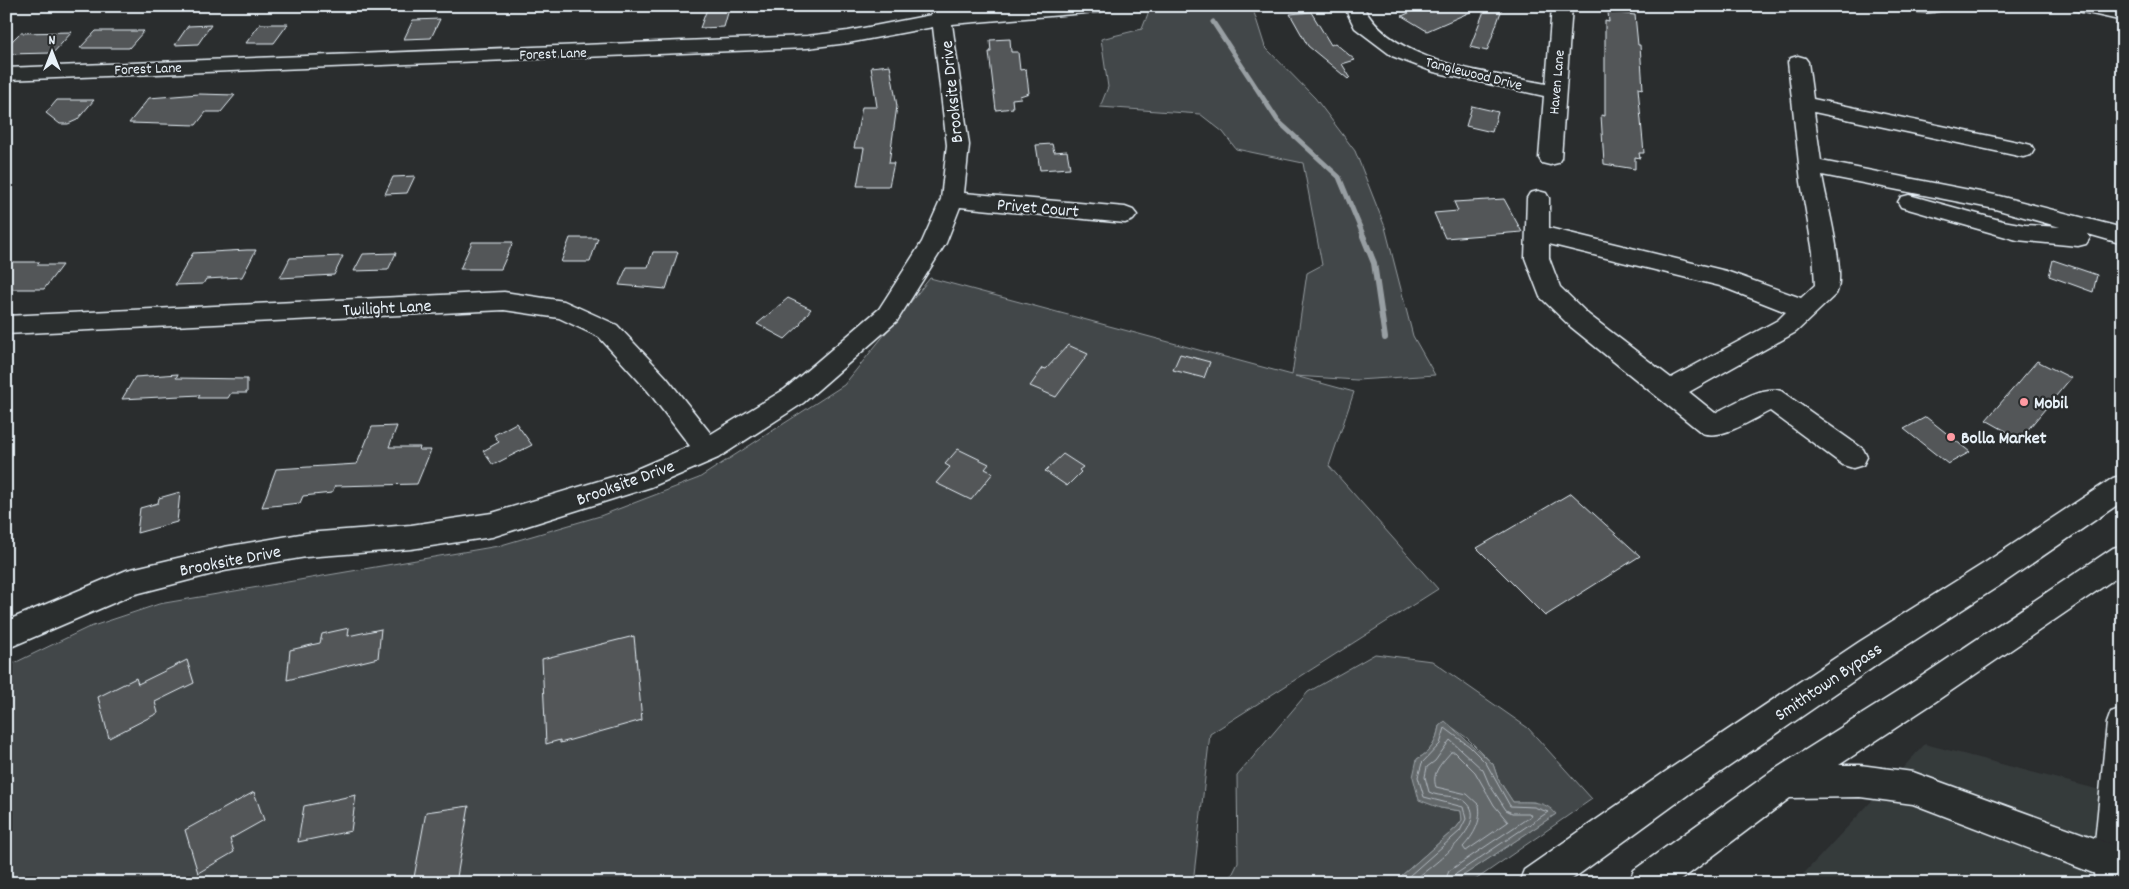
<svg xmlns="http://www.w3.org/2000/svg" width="2129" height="889" viewBox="0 0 2129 889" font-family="Dekko,sans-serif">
<rect width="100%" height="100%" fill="#2a2d2e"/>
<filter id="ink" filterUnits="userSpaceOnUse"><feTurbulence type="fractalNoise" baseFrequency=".02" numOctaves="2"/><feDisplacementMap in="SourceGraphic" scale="10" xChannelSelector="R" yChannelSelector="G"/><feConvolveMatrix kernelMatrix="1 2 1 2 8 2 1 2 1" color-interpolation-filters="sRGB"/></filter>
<g filter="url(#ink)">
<!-- built -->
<polygon fill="#363a3b" points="1925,744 2123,796 2123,883 1795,883"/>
<!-- green -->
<g fill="#424648" stroke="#959ca0">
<polygon points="1206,6 1252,6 1265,47 1315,98 1355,151 1385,227 1413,336 1435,375 1357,380 1295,376 1354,392 1329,466 1438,589 1210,734 1193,883 6,883 6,667 87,628 159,604 498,546 600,516 699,478 844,385 930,278 1292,375 1307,273 1322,265 1303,163 1236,149 1223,132 1200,114 1100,107 1108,87 1101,39 1142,29 1149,11"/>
<path d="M1375,654L1432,661L1528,728L1592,799L1471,883H1452L1556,814L1534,802H1513L1498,779L1493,764L1467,738L1445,722L1439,726C1436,742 1432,751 1417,759L1440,808L1461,811L1462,820L1457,827L1393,883H1228L1238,863L1237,776L1308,692Z"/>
</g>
<!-- water -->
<path fill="#63686b" stroke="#989fa3" d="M1445,721L1493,764L1498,779L1513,802C1530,802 1545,800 1556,814L1452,883H1393L1457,827L1462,820L1461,811L1440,808L1419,800L1413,777L1417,759C1432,751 1436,742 1439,726Z"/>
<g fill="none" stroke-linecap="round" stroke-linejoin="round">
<!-- shore -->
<g stroke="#b3bac0" stroke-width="1">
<path d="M1451,752H1455L1475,772L1494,805L1508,822L1466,851L1463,847C1474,835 1482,821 1479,805L1467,794L1436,787C1431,772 1442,763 1451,752Z"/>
<polyline points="1401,883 1460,831 1466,819 1463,807 1424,797 1418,777 1422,763 1440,744 1445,728 1469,746 1486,763 1510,806 1534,807 1548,812 1453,876 1450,883"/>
<path d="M1410,883C1425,871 1493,825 1466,802C1457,794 1440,798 1429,792L1425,777L1427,767L1435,761L1450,740L1483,770L1489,784L1506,810L1512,813H1529L1531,816L1449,871L1444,883"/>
</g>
<!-- stream-far1 -->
<polyline stroke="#989fa3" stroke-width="5" points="1213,22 1278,121 1339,177 1364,237"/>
<!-- stream -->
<polyline stroke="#989fa3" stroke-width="6" points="1363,236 1374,263 1385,338"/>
</g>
<!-- building -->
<g fill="#535759" stroke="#e8f1f8">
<polygon points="1424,6 1484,6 1427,31 1402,16"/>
<polygon points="1486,6 1503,6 1487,51 1470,47"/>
<polygon points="707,9 729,9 724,27 700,28"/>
<polygon points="1311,12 1331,45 1335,43 1355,60 1342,64 1350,77 1348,79 1308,46 1290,14"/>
<polygon points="1608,12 1635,15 1638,45 1640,45 1643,89 1638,88 1644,153 1639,153 1640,158 1635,157 1635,169 1604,164 1601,115 1605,116 1605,21 1609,22"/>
<polygon points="440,19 431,38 404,39 413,20"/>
<polygon points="260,24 288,24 274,43 246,43"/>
<polygon points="211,25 198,44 175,45 188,26"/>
<polygon points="96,31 144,31 129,48 80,48"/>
<polygon points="72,32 53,53 6,54 6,47 20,33"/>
<polygon points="1010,39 1011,52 1018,52 1020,70 1026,69 1029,93 1020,96 1021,98 1012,99 1013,108 996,110 989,52 991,52 990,40"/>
<polygon points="890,65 897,106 889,163 894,163 889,186 857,186 864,148 854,148 862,107 877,107 871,67"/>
<polygon points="199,94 235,95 221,112 206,112 196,125 129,123 149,98"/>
<polygon points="57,100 94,100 77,120 68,124 60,124 46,113"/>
<polygon points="1472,106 1498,112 1492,132 1466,126"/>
<polygon points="1052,144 1054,152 1067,151 1070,168 1040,170 1036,145"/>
<polygon points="415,176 407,193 385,194 393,177"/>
<polygon points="1504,199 1522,232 1445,238 1434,213 1458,211 1454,202"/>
<polygon points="570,238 598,238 590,262 561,262"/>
<polygon points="472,242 513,242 501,269 460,269"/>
<polygon points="247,250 256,250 242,277 206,279 203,284 175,285 193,253"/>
<polygon points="653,252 678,252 666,289 619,285 627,267 648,267"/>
<polygon points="396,253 388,270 354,271 363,254"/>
<polygon points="343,256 334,275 280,278 290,258"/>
<polygon points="2053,260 2097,275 2093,292 2049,276"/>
<polygon points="6,262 40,262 37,265 62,265 44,289 6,289"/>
<polygon points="788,298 811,309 800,323 801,324 785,339 757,324"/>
<polygon points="1068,345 1088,354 1056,397 1030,386 1043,368 1046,369"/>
<polygon points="1180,354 1210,362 1204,378 1173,370"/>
<polygon points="2037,361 2071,378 2020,439 1986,420"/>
<polygon points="178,374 176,378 247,379 247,393 231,393 228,398 198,398 200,395 122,399 135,377"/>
<polygon points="1926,417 1970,452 1948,464 1904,429"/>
<polygon points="516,423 532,445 493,465 483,451 499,442 494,435"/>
<polygon points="397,426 389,447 420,447 419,450 431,450 417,484 335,486 332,493 303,496 300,503 262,507 276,469 357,464 372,427"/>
<polygon points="958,449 989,464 985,469 993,473 971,500 936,483 950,467 945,464"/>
<polygon points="1063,454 1083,467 1079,470 1081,472 1067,486 1045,471"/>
<polygon points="180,492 177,522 137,533 140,508 158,503 159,498"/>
<polygon points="1571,493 1640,556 1545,616 1477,548"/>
<polygon points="349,628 348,636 381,629 378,658 287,680 290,650 320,643 322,634"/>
<polygon points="634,636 642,720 560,743 560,740 546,744 542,659"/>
<polygon points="187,660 194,683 155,702 158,713 109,738 98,697 136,678 138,684"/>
<polygon points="254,792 264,820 230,839 234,852 198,873 185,830"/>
<polygon points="356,795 351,831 298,842 304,806"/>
<polygon points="469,806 456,883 413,883 426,812"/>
</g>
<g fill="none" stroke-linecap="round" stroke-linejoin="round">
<!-- minor casing -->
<g stroke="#e8f1f8" stroke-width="3">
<g id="minor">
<polygon points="930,6 950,6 951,12 1025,6 1107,6 1105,10 1098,12 952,24 969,145 964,193 1125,207 1133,210 1137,215 1133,220 1125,223 960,207 946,243 897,321 803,403 718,458 651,487 492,537 411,549 306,557 224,571 132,595 6,649 6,621 127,570 224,547 306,533 411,525 492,513 632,471 690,446 648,391 599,337 559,318 504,310 6,334 6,316 504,292 564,301 617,325 666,377 711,434 785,389 879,309 922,242 941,199 947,145 933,27 848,43 807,48 6,80 6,68 807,36 848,31 931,15"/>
<path d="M1344,6H1363C1392,64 1488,72 1546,84L1552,6H1572L1561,158L1558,163L1550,165L1542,163L1539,158L1544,96L1434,72L1392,56L1355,28Z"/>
<path d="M1908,6H1944L1942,10C1932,13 1920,13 1910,10Z"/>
<polygon points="2072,6 2109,6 2123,9 2123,21 2074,10"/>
<path d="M1798,56L1805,58L1808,62L1813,99L2023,143L2031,145L2034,150L2031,155L2023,157L1814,112L1821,161L1995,195L2123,228V244L2088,234L2090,238L2086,244L2078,246L2017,240L1901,207L1898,202L1901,197L1909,195L2003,221L2025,225L2060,227L1995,209L1822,175C1826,201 1847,274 1836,294L1796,332L1689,392L1715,413C1734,404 1761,385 1781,391L1863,449L1867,457L1863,465L1853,468L1843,465L1770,411C1751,420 1723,440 1702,433L1571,327L1540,297L1525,258L1527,198L1530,193L1538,191L1546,193L1549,198V228L1726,271L1801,298L1815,285L1813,252L1801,182L1788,62L1791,58ZM1549,244L1720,286L1786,312L1778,320L1671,378L1589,315L1560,287L1549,258Z"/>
</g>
</g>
<!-- major casing -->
<g stroke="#e8f1f8" stroke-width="3">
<polygon id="major" points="2123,708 2123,883 2095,883 2093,862 2107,723 2111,712"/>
</g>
<!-- highway casing -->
<g stroke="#e8f1f8" stroke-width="3">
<g id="highway">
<polygon points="2123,475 2123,501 2005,582 1881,662 1689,794 1567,883 1519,883 1524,870 1665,772 1859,642 1983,564 2113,478"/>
<polygon points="2123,545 2123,573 1932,704 1839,765 1860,765 1913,772 2111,844 2123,849 2123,875 2111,880 1913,804 1860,797 1790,798 1677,883 1629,883 1634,870 1772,771 1910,684 2113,548"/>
</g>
</g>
<!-- minor -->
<use href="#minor" fill="#2a2d2e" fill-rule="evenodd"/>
<!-- major -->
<use href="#major" fill="#2a2d2e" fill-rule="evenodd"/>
<!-- highway -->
<use href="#highway" fill="#2a2d2e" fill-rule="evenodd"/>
</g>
</g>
<!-- markers -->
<g fill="#ff9aa2" stroke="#2a2d2e" stroke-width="2">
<circle cx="2024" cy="402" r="5"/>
<circle cx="1951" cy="437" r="5"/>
</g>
<g text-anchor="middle" stroke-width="4.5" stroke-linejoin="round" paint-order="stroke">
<!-- far-street labels -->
<g font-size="15" fill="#e8f1f8" stroke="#2a2d2e">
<text transform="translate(553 53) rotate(-2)" y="5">Forest Lane</text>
<text transform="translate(148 68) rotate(-2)" y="5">Forest Lane</text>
<text transform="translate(1474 73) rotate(14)" y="5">Tanglewood Drive</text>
<text transform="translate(1556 82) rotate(-85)" y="5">Haven Lane</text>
</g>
<!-- street labels -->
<g font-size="18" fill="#e8f1f8" stroke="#2a2d2e">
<text transform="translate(951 92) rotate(-96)" y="6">Brooksite Drive</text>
<text transform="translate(1038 207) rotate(5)" y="6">Privet Court</text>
<text transform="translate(387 307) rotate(-3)" y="6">Twilight Lane</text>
<text transform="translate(625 482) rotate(-20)" y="6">Brooksite Drive</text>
<text transform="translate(230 560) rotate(-11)" y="6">Brooksite Drive</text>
<text transform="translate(1828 681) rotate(-34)" y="6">Smithtown Bypass</text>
</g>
<!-- poi labels -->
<g font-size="18" font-weight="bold" fill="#e8f1f8" stroke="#2a2d2e" text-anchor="start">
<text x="2034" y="408">Mobil</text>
<text x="1961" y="443">Bolla Market</text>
</g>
</g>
<!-- margin -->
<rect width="2129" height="889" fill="none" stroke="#2a2d2e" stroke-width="25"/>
<rect x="12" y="12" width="2104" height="864" fill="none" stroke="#e8f1f8" stroke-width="2" filter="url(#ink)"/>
<!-- north arrow -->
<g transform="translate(52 52)" stroke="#2a2d2e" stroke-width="4" paint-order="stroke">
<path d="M0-4L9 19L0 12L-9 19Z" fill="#e8f1f8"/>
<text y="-8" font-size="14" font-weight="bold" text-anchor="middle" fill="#e8f1f8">N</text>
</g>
</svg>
